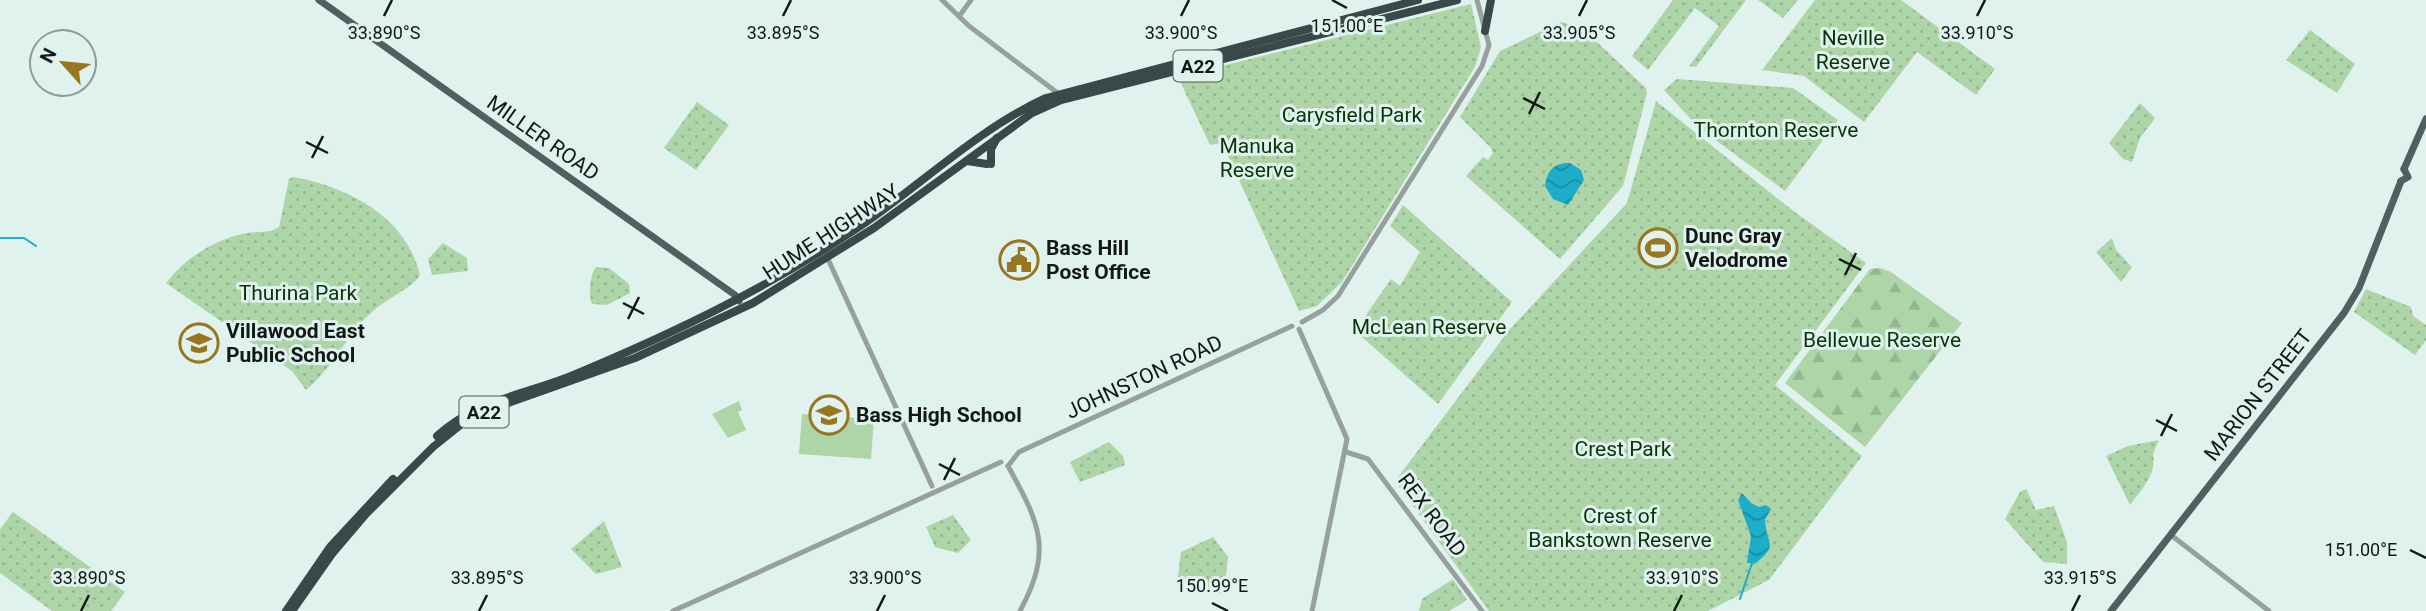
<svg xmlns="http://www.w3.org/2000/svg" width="2426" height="611" viewBox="0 0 2426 611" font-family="Roboto,sans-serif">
<defs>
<pattern id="forest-firs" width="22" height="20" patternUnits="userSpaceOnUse" patternTransform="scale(1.75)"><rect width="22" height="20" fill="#add5a8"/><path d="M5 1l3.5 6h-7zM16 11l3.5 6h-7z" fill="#94b690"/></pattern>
<pattern id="park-dots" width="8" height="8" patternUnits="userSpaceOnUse" patternTransform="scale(1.75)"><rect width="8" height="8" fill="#add5a8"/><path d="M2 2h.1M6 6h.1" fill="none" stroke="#94b690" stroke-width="1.8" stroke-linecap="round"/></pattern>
<pattern id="water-waves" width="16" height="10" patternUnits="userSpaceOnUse" patternTransform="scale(1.75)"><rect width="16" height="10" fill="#1dadc9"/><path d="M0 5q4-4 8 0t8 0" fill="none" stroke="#188ca2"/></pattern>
</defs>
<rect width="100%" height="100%" fill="#e0f2ee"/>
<!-- grass -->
<g fill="#add5a8">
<polygon points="739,401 742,410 738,412 746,430 728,438 712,414"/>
<polygon points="802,414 874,419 871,459 799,454"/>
</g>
<!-- forest -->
<polygon fill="url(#forest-firs)" points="1880,268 1891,272 1962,323 1865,447 1785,383 1870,269"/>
<!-- park -->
<g fill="url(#park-dots)">
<polygon points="1673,0 1746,0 1696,67 1689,66 1719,26 1695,8 1648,70 1632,56"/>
<polygon points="1758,0 1798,0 1783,18"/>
<polygon points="1815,0 1901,0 1995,69 1976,95 1917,52 1864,122 1804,76 1762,70"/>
<polygon points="1471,4 1481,47 1475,67 1342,282 1317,306 1299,311 1222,143 1210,145 1178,77"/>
<polygon points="1561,22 1582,28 1646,88 1647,93 1623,186 1560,259 1466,176 1483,157 1488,160 1493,153 1491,148 1460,117 1500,51"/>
<polygon points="2310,30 2355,64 2337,93 2286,60"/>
<polygon points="1677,79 1793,88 1838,120 1785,191 1699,128 1664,90"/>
<polygon points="1656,101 1792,210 1866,263 1775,385 1862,456 1769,580 1708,611 1489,611 1395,481 1510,329 1627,203"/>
<polygon points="697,102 729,125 696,170 664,148"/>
<polygon points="2140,103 2155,118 2140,138 2132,162 2123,159 2109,143"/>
<path d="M293,177C348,187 406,216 420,275C416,285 384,301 373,311C347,334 333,368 306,390L292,371L166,283C186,257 214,240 246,233C257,231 269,234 279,227L289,179Z"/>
<polygon points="1403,205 1512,302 1438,404 1355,331 1391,279 1400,286 1420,252 1390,226"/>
<polygon points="2112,238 2116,250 2132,267 2121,282 2096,252"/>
<polygon points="443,243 467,258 468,271 432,275 428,259"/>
<path d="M596,267L609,268L629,284L630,293L607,305L592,304C588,296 590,274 596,267Z"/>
<polygon points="2366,289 2411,307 2413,316 2426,325 2426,340 2415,355 2354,312"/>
<path d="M2159,440L2153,454C2157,474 2142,489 2130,505L2106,456L2128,446Z"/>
<polygon points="1109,442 1123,456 1125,465 1080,482 1070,462"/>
<polygon points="2026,489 2036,510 2054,506 2067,542 2067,564 2043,562 2005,519 2020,492"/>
<polygon points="13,512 125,592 111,611 52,611 0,573 0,529"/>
<polygon points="953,515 971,540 958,553 935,547 926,527"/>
<polygon points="604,521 622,567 596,574 571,549"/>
<polygon points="1213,537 1228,557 1224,595 1177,584 1181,552"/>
<polygon points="1453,579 1467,600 1449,611 1419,611 1422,599"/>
</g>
<!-- water -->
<g fill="url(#water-waves)">
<path d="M1570,163L1581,170L1584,180L1568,205L1553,199L1545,186C1547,170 1554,163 1570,163Z"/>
<path d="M1742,493L1751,503L1759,507L1766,505L1771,509L1765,520C1767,547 1779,543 1756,563H1747L1751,536L1738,500Z"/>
</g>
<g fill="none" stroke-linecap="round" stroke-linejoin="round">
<!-- stream -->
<g stroke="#1dadc9" stroke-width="2">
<polyline points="0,238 24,238 36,246"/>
<polyline points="1740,599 1752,563"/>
</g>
<!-- minor -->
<g stroke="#979f9f" stroke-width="5">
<polyline points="942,0 969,26 1059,94"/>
<polyline points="960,15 971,0"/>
<polyline points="827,257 932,486"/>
<polyline points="1302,322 1323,310 1338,296 1482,66 1489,45 1477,0"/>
<polyline points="1299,329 1347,439 1312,611"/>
<polyline points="1346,452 1368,459 1482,611"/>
<polyline points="1008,466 1019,452 1292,326"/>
<path d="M1008,466C1040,524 1053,550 1020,611"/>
<polyline points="2171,535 2269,611"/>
<polyline points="673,611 1001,462"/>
</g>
<!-- major -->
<g stroke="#515f5f" stroke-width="7">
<polyline points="319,0 735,295 739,301"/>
<polyline points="2404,169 2426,119"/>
<polyline points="2401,181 2408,177 2404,169"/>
<polyline points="2111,611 2344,313 2359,288 2401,181"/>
</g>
<!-- highway -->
<g stroke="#394848" stroke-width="8">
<polyline points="1485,31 1491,0"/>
<polyline points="967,161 987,164"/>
<polyline points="991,164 991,149 997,138"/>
<path d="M437,436C476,400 524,395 571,376C672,334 768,288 859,227C921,185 978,129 1046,98L1418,0"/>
<polyline points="286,611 330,547 393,479"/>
<polyline points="292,611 332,554 366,514 433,447 463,423 488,410 635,358 753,303 874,228 1032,113 1061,100 1457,0"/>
</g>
</g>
<!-- ticks -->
<path fill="none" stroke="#111816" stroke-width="2.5" d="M1332,0L1347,8M384,16L392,0M783,16L791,0M1181,16L1189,0M1579,16L1587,0M1977,16L1985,0M1523,98L1545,109M1529,114L1540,92M306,142L328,153M312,158L323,136M1839,259L1861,270M1845,275L1856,253M623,303L644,314M628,319L639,297M2156,420L2177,431M2161,436L2172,414M939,464L960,475M944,480L955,458M2410,550L2426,558M1212,603L1228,611M81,611L89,595M479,611L487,595M877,611L885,595M1674,611L1682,595M2072,611L2080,595"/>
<!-- icons -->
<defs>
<g id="stadium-ring" transform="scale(2.0125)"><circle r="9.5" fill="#e0f2ee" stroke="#97761f" stroke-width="1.5"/><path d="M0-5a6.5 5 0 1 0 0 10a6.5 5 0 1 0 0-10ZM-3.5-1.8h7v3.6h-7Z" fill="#97761f"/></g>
<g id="civic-ring" transform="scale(2.0125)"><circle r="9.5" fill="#e0f2ee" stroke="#97761f" stroke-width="1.5"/><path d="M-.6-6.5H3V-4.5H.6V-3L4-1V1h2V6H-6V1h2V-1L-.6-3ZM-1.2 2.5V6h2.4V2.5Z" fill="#97761f"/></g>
<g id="school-ring" transform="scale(2.0125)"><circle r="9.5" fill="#e0f2ee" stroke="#97761f" stroke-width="1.5"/><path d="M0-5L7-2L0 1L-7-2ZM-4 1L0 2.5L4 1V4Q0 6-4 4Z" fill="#97761f"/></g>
</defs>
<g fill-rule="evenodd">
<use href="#stadium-ring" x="1658" y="248"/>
<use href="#civic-ring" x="1019" y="260"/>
<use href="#school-ring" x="199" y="343"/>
<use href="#school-ring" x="829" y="415"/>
</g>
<g text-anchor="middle" stroke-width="6" stroke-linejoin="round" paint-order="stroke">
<!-- shield labels -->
<g fill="#e0f2ee" stroke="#4f5957" stroke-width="2">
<rect x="1173.5" y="50.5" width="49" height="31" rx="5"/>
<rect x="459.5" y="396.5" width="49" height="31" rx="5"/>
</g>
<g font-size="19" font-weight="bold" fill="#111816">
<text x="1198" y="73">A22</text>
<text x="484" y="419">A22</text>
</g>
<!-- park labels -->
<g font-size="21" fill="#083505" stroke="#e0f2ee">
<text x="1853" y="45">Neville<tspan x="1853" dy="24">Reserve</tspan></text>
<text x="1352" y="122">Carysfield Park</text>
<text x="1776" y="137">Thornton Reserve</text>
<text x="1257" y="153">Manuka<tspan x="1257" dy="24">Reserve</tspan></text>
<text x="298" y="300">Thurina Park</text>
<text x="1429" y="334">McLean Reserve</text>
<text x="1882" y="347">Bellevue Reserve</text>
<text x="1623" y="456">Crest Park</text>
<text x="1620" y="523">Crest of<tspan x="1620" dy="24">Bankstown Reserve</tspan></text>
</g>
<!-- street labels -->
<g font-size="21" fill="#111816" stroke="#e0f2ee">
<text transform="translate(543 138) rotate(35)" y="7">MILLER ROAD</text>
<text transform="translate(831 232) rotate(-33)" y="7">HUME HIGHWAY</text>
<text transform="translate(1144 377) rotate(-25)" y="7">JOHNSTON ROAD</text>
<text transform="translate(2258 395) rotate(-52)" y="7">MARION STREET</text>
<text transform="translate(1432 515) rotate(53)" y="7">REX ROAD</text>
</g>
<!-- poi labels -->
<g font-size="21" font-weight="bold" fill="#111816" stroke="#e0f2ee" text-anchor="start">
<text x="1685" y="243">Dunc Gray<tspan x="1685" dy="24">Velodrome</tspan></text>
<text x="1046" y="255">Bass Hill<tspan x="1046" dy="24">Post Office</tspan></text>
<text x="226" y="338">Villawood East<tspan x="226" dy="24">Public School</tspan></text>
<text x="856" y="422">Bass High School</text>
</g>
</g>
<g font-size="18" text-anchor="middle" fill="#111816" stroke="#e0f2ee" stroke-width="6" stroke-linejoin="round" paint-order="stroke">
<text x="1347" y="32">151.00°E</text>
<text x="384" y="39">33.890°S</text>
<text x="783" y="39">33.895°S</text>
<text x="1181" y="39">33.900°S</text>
<text x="1579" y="39">33.905°S</text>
<text x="1977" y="39">33.910°S</text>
<text x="2361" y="556">151.00°E</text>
<text x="89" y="584">33.890°S</text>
<text x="487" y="584">33.895°S</text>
<text x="885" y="584">33.900°S</text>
<text x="1682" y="584">33.910°S</text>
<text x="2080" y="584">33.915°S</text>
<text x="1212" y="592">150.99°E</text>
</g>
<!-- north arrow -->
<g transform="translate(63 63) rotate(297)"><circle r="33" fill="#e0f2ee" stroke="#8d9b98" stroke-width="2"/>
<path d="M0-5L12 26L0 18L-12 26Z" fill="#97761f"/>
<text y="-10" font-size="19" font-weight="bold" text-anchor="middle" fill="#111816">N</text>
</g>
</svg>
